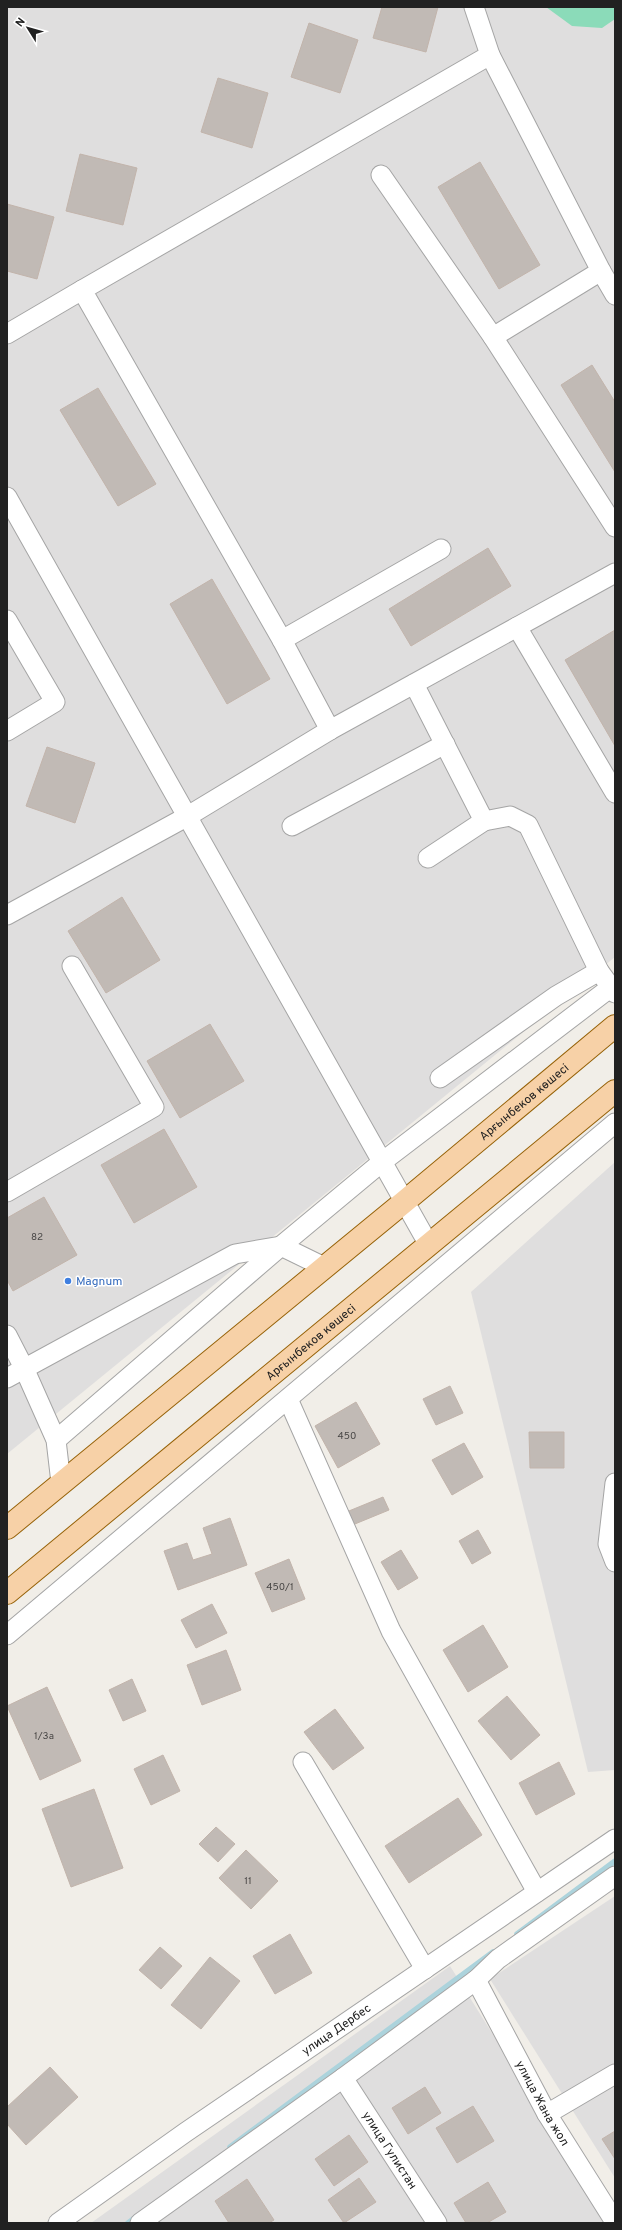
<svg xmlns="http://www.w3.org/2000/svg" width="622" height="2230" viewBox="0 0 622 2230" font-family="Overpass,sans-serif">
<rect width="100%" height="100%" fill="#f1eee8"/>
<!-- residential -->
<g fill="#dfdede">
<polygon points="7,7 615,7 615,957 7,1454"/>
<polygon points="615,1162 615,1770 588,1772 471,1292"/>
<polygon points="615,1896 615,2178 490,1979"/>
<polygon points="450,1966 611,2223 91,2223 288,2082"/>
</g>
<!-- pitch -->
<polygon fill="#8bdbb9" points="546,7 615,7 615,19 602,28 572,26"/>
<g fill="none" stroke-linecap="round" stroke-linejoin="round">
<!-- stream -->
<g stroke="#acd3dc" stroke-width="5.5">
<polyline points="517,1934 615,1861"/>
<polyline points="230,2147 493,1952"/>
<polyline points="128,2223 136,2217"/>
</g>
</g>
<!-- building -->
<g fill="#c1bab5" stroke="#c2b4ab">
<polygon points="382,7 438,7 426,52 373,38"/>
<polygon points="309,23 358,40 340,93 291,77"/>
<polygon points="218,78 268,93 252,148 201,132"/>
<polygon points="80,154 137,168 123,225 66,211"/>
<polygon points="480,162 540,265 499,289 438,187"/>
<polygon points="7,204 54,217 37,279 7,271"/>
<polygon points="592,365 615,402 615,472 561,385"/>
<polygon points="98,388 156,484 118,506 60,410"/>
<polygon points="488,548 511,586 411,646 389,609"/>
<polygon points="212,579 270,679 227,704 170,604"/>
<polygon points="615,630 615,746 565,660"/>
<polygon points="47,747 95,763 75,823 26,806"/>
<polygon points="122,897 160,960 106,993 68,931"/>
<polygon points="210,1024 244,1081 180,1118 147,1061"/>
<polygon points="164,1129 197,1187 134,1223 101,1165"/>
<polygon points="44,1197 77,1255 13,1291 7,1280 7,1218"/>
<polygon points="450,1386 463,1413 436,1425 423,1399"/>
<polygon points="356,1402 380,1444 338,1468 315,1426"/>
<polygon points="529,1432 564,1432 564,1468 530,1468"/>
<polygon points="464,1443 483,1477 452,1495 432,1460"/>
<polygon points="383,1497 389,1510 350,1526 344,1513"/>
<polygon points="230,1518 247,1565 178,1590 164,1551 187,1543 193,1560 212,1554 203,1528"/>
<polygon points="478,1530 491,1553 472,1564 459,1541"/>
<polygon points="401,1550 418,1578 398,1590 381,1562"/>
<polygon points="289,1559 305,1599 272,1612 255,1573"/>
<polygon points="212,1604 227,1633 196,1648 181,1620"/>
<polygon points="483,1625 508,1667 468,1692 443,1650"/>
<polygon points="226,1650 241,1690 202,1705 187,1665"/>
<polygon points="132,1679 146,1711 123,1721 109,1690"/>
<polygon points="47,1687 81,1761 40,1780 7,1706"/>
<polygon points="507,1696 540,1735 511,1760 478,1721"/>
<polygon points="335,1709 364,1748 333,1770 304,1732"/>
<polygon points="163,1755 180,1791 151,1805 134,1769"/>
<polygon points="559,1762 575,1794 536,1815 519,1783"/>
<polygon points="94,1789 123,1868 71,1887 42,1809"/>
<polygon points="458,1798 482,1835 409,1883 385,1846"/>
<polygon points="216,1827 235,1844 218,1862 199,1844"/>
<polygon points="246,1850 278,1881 251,1909 219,1878"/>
<polygon points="290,1934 312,1973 275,1994 253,1956"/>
<polygon points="160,1947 182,1966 161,1989 139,1970"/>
<polygon points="210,1957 240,1981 201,2029 171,2005"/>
<polygon points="50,2067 78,2097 26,2145 7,2124 7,2107"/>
<polygon points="425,2087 441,2113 408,2134 392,2108"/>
<polygon points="473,2106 494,2141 457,2163 436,2128"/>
<polygon points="615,2131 615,2159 602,2139"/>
<polygon points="349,2135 368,2162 334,2186 315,2159"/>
<polygon points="359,2178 376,2202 344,2223 328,2200"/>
<polygon points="247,2179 274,2220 269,2223 229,2223 215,2201"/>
<polygon points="488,2182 506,2212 487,2223 466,2223 454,2203"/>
</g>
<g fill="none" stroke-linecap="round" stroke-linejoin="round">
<!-- minor casing -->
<g stroke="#a5a5a5" stroke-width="21">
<g id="minor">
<polyline points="474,7 490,55 82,290 282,640 330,730 615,573"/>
<polyline points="490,55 601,271 493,337"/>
<polyline points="381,175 493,337 615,527"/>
<polyline points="601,271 615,295"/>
<polyline points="7,334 82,290"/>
<polyline points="7,497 429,1245"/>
<polyline points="7,620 55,702 7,731"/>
<polyline points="517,627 615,793"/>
<polyline points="282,640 441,549"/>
<polyline points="414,684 484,821 510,816 528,825 599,971 615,993"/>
<polyline points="292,826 445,744"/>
<polyline points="428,858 484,821"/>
<polyline points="7,915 188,816 330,730"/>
<polyline points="440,1078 556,996 599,971"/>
<polyline points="7,1192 154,1107 72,966"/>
<polyline points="7,1335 24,1368 56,1440 61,1483"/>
<polyline points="7,1378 235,1254 281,1246 324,1267"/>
<polyline points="288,1399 391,1631 537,1892"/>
<polyline points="56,1440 281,1246 382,1162 610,988"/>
<polyline points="615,1483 608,1544 615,1562"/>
<polyline points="7,1635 615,1123"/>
<polyline points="303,1762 425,1969"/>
<path id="s1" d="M476,1980L547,2114L615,2222"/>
<path id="s2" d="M343,2078L437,2223"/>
<polyline points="547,2114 615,2074"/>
<path id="s3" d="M58,2223L186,2132L615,1839"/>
<polyline points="140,2223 343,2078 476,1980 498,1959 615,1876"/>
</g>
</g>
<!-- major casing -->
<g stroke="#966208" stroke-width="24">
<g id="major">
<path id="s4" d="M7,1528L404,1202L615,1026"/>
<path id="s5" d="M7,1593L615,1091"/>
</g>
</g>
<!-- minor -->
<use href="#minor" stroke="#fff" stroke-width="19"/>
<!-- major -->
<use href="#major" stroke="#f7d1a7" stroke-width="22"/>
</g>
<!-- markers -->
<circle fill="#3f7fe0" stroke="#fff" stroke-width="1.5" cx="68" cy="1281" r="4"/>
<g text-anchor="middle" stroke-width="3" stroke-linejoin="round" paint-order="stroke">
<!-- number labels -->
<g font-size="10" fill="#494746">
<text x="37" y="1240">82</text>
<text x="347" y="1439">450</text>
<text x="280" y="1590">450/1</text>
<text x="44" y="1739">1/3а</text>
<text x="248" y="1884">11</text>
</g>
<!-- street labels -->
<g font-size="12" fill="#212121" stroke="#fff">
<text dy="4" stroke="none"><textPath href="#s4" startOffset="670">Арғынбеков көшесі</textPath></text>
<text dy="4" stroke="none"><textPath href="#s5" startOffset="394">Арғынбеков көшесі</textPath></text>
<text dy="4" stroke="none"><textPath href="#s3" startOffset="339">улица Дербес</textPath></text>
<text dy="4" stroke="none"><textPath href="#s1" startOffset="140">улица Жана жол</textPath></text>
<text dy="4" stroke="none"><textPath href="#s2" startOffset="86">улица Гулистан</textPath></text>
</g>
<!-- shop labels -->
<g font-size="12" fill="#366cbe" stroke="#fff" text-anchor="start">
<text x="76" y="1285">Magnum</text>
</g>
</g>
<!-- border -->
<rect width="622" height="2230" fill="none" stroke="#212121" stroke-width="16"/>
<!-- north arrow -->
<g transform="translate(28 28) rotate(307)" stroke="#ffffff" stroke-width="3" paint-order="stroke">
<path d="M0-3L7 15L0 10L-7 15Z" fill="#212121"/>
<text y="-6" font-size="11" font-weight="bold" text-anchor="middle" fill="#212121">N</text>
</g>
</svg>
